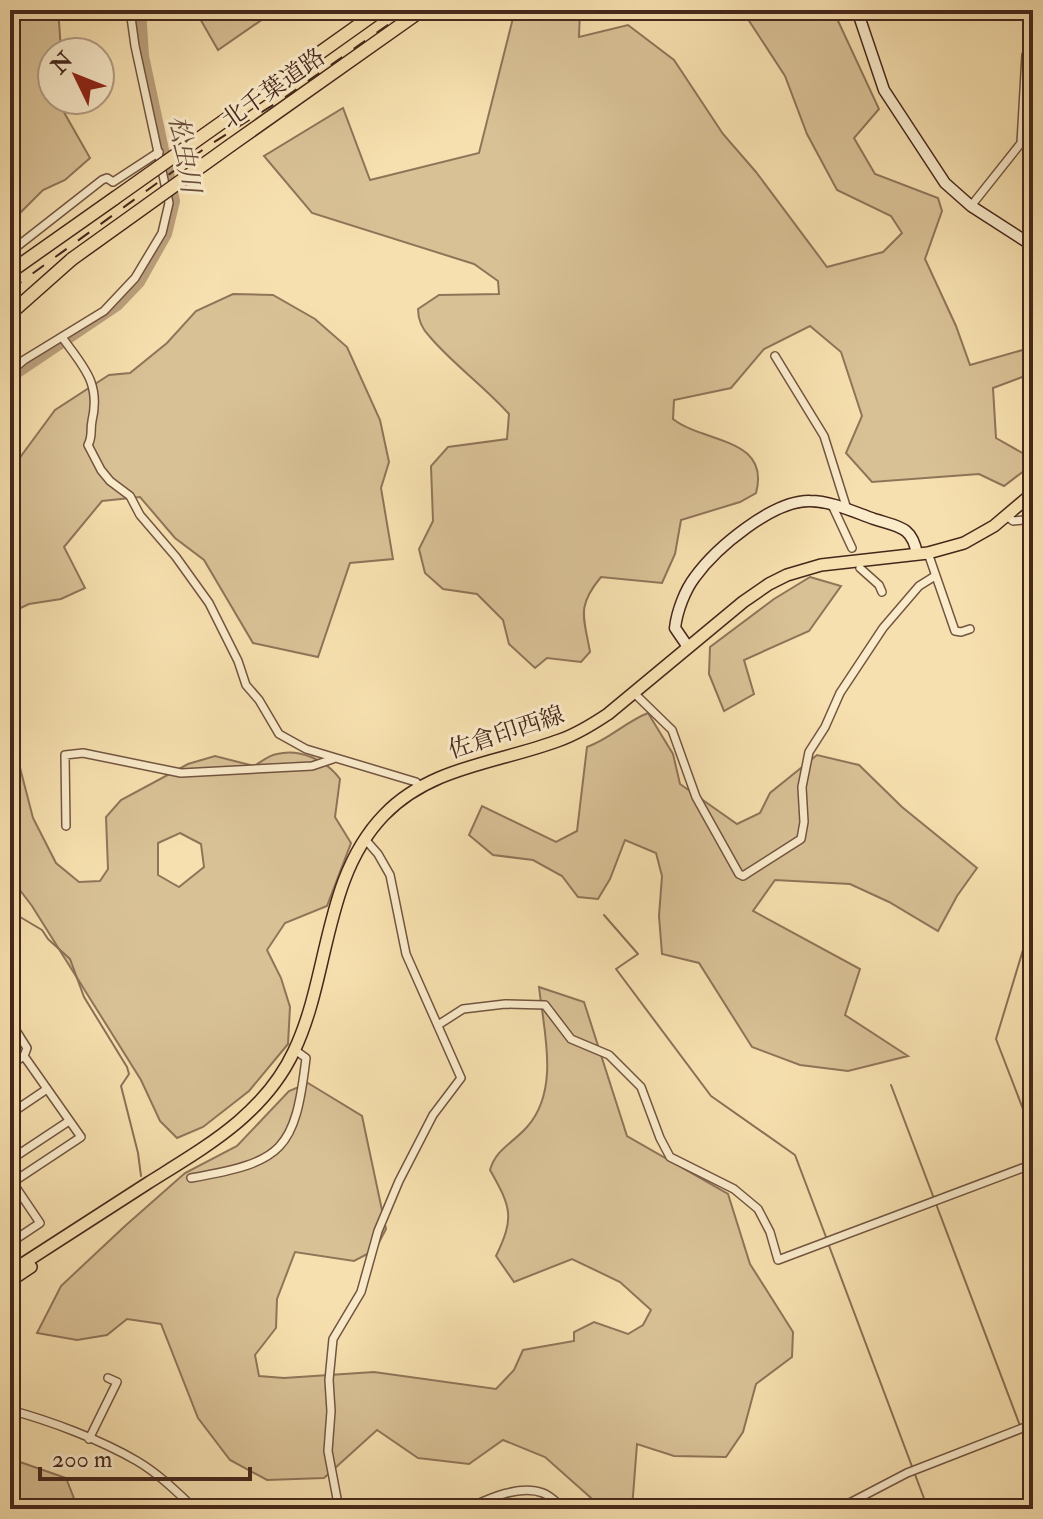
<svg xmlns="http://www.w3.org/2000/svg" width="1043" height="1519" viewBox="0 0 1043 1519" font-family="'IM FELL Double Pica','Noto Serif JP',serif">
<rect width="100%" height="100%" fill="#f7e0af"/>
<filter id="stains"><feTurbulence type="fractalNoise" baseFrequency=".0025" numOctaves="4"/><feColorMatrix values="0 0 0 0 .2 0 0 0 0 .09 0 0 0 0 .02 0 0 0 .5 -.17"/></filter>
<radialGradient id="worn" r=".72"><stop offset=".6" stop-color="#630" stop-opacity="0"/><stop offset="1" stop-color="#630" stop-opacity=".3"/></radialGradient>
<!-- green -->
<g fill="#d9c196" stroke="#907459" stroke-width="2" fill-rule="evenodd">
<polygon points="10,10 54,10 59,21 61,52 52,52 52,100 57,100 90,158 65,180 43,190 10,223"/>
<polygon points="195,10 276,10 218,50"/>
<path d="M515,10H580L579,37L628,25L674,60L723,134L756,172L827,267L883,252L902,233L891,216L837,190L807,134L785,76L742,10H833L879,109L854,138L875,174L938,198L942,211L925,259L956,326L970,365L1033,347V373L993,388L996,438L1033,459V464L1004,486L979,474L872,482L846,453L862,416L841,352L810,326L764,349L731,388L674,400L673,419C703,443 771,437 756,493L740,502L681,520L675,554L662,583L601,577C576,607 584,617 590,652L581,662L547,658L535,668L509,644L503,620L477,594L443,589L425,573L419,549L433,521L431,466L448,447L507,439L509,414C485,387 454,365 430,337C422,329 418,319 418,309L439,295L499,294L498,281L474,264L312,213L264,156L343,108L370,180L479,153Z"/>
<polygon points="233,294 273,295 315,319 347,347 380,420 389,462 381,488 393,559 350,563 318,657 253,643 204,560 175,538 140,497 102,501 64,547 85,588 61,599 29,604 10,613 10,471 55,410 109,375 130,373 167,343 196,311"/>
<polygon points="810,577 841,586 809,631 744,660 754,694 724,711 709,674 710,647 774,599"/>
<path d="M648,713L673,754L680,784L737,824L760,813L770,793L817,755L859,765L902,807L977,868L957,896L938,931L889,902L850,884L775,880L753,911L860,969L845,1015L908,1056L848,1071L800,1065L752,1047L699,963L662,954L659,916L662,876L656,853L625,840L610,879L598,899L578,897L562,876L533,860L493,855L469,835L482,806L556,842L577,831L587,747C610,739 625,722 648,713Z"/>
<path d="M10,729L33,818L56,863L79,882L100,881L108,869L106,817L121,800L188,764L215,756L254,766C261,762 269,755 277,754C300,748 327,761 340,779L335,817L351,843L327,906L285,923L267,950L281,978L290,1007L288,1044L249,1091L203,1127L177,1138L160,1121L141,1080L32,906L10,877ZM180,833L201,844L204,867L179,887L158,875V843Z"/>
<path d="M539,987L584,1002L627,1136L728,1194L750,1264L793,1332L792,1357L756,1384L743,1432L726,1457L674,1456L637,1444L632,1509H611L599,1505L545,1457L503,1440L469,1464L418,1458L377,1430L324,1478L267,1480L230,1460L198,1418L161,1324L127,1319L107,1335L77,1340L37,1333L61,1286L125,1226L185,1173L237,1146L289,1091L308,1083L362,1116L386,1229L375,1250L354,1261L295,1252L277,1299L276,1328L255,1355L259,1376L284,1378L374,1372L496,1389L514,1370L523,1350L574,1341V1332L594,1322L628,1334L643,1325L651,1310L620,1282L572,1259L514,1282L496,1256C515,1217 511,1207 490,1170C496,1149 513,1143 527,1127C560,1090 544,1032 539,987Z"/>
<polygon points="20,1462 66,1478 75,1501 72,1509 10,1509 10,1480 20,1480"/>
</g>
<g fill="none" stroke-linecap="round" stroke-linejoin="round">
<!-- stream -->
<g stroke="#8c7056" stroke-width="2">
<polyline points="10,911 42,930 48,939 70,959 84,997 127,1067 129,1074 121,1086 138,1153 141,1176"/>
<polyline points="604,915 638,954 616,969 711,1096 795,1155 826,1237"/>
<polyline points="1033,917 996,1039 1033,1135"/>
<polyline points="891,1085 1033,1460"/>
<polyline points="828,1243 928,1509"/>
</g>
<!-- river -->
<polyline stroke="#bba17d" stroke-width="12" points="10,377 117,305 139,282 166,234 174,201 143,56 140,10"/>
<!-- street casing -->
<g stroke="#725541" stroke-width="10">
<g id="street">
<polyline points="971,206 1021,143 1026,55"/>
<polyline points="10,252 102,180 107,178 113,182 159,152"/>
<path d="M62,337C83,367 101,382 92,421C90,430 93,436 88,445L101,470L110,481L130,496L140,515L176,557L209,603L238,661L246,685L259,700L279,734L306,749L416,782L420,786"/>
<polyline points="775,356 824,436 847,509"/>
<polyline points="10,372 24,360 104,311 135,278 162,233 169,203 135,46 130,10"/>
<polyline points="832,505 852,548"/>
<polyline points="1007,516 1013,521 1033,519"/>
<polyline points="928,553 955,631 961,632 970,629"/>
<polyline points="860,568 879,585 882,592"/>
<polyline points="634,693 672,730 696,797 739,874 743,876 801,839 804,822 802,787 809,752 825,727 840,693 883,628 919,586 935,576"/>
<polyline points="66,826 65,755 83,753 181,773 312,766 333,759"/>
<polyline points="10,1021 27,1048 24,1056 81,1137 10,1184"/>
<polyline points="438,1025 463,1009 505,1004 545,1005 571,1039 609,1055 641,1087 660,1138 670,1157 734,1189 758,1209 770,1232 778,1260 1033,1164"/>
<polyline points="10,1065 24,1056"/>
<polyline points="10,1114 47,1089"/>
<polyline points="10,1160 69,1121"/>
<path d="M191,1178C283,1162 295,1151 306,1058L295,1050"/>
<polyline points="10,1243 40,1223 13,1183"/>
<path d="M10,1410C51,1421 101,1440 137,1461C159,1474 177,1492 195,1509"/>
<polyline points="89,1439 117,1382 108,1378"/>
<polyline points="339,1509 328,1451 331,1411 329,1380 333,1339 361,1292 378,1231 399,1181 433,1115 461,1078 406,954 390,875 378,854 364,838"/>
<path d="M466,1509C488,1499 519,1484 543,1493C551,1496 558,1504 565,1509"/>
<polyline points="838,1509 907,1473 1033,1424"/>
</g>
</g>
<!-- secondary casing -->
<g stroke="#46271c" stroke-width="13">
<g id="secondary">
<polyline points="857,10 884,90 945,183 971,206 1033,246"/>
<path d="M688,647L675,628C677,611 685,590 695,577C716,548 773,500 810,501C831,501 854,512 874,519C899,527 912,526 917,554"/>
<polyline points="10,1030 14,1027"/>
</g>
</g>
<!-- primary casing -->
<g stroke="#46271c" stroke-width="14">
<g id="primary">
<path d="M10,1272C56,1242 102,1213 148,1183C205,1147 264,1115 294,1051C330,976 323,878 384,815C431,766 499,763 560,740C577,734 593,724 608,714L743,602L769,584L787,575L821,565L928,553L964,543L994,526L1033,493"/>
<polyline points="10,1281 31,1267"/>
</g>
</g>
<!-- highway casing -->
<g stroke="#46271c" stroke-width="15">
<g id="highway">
<polyline points="228,118 380,10"/>
<polyline points="231,145 422,10"/>
<polyline points="10,272 115,198"/>
<polyline points="10,314 72,259"/>
</g>
</g>
<!-- street -->
<use href="#street" stroke="#faebcb" stroke-width="7"/>
<!-- secondary -->
<use href="#secondary" stroke="#faebcb" stroke-width="10"/>
<!-- primary -->
<use href="#primary" stroke="#f7e0af" stroke-width="11"/>
<!-- highway -->
<use href="#highway" stroke="#f7e0af" stroke-width="12"/>
<!-- rail -->
<polyline stroke="#46271c" stroke-width="2" stroke-dasharray="14 14" stroke-linecap="butt" points="10,290 208,146 284,98 409,10"/>
<!-- highway-bridge casing -->
<g stroke="#46271c" stroke-width="15" stroke-linecap="butt">
<g id="highway-bridge">
<polyline points="115,198 228,118"/>
<polyline points="72,259 231,145"/>
</g>
</g>
<!-- highway-bridge -->
<use href="#highway-bridge" stroke="#f7e0af" stroke-width="12"/>
</g>
<g text-anchor="middle" stroke-width="6" stroke-linejoin="round" paint-order="stroke">
<!-- street labels -->
<g font-size="24" fill="#46271c" stroke="#faebcb">
<text transform="translate(273 88) rotate(-35)" y="8">北千葉道路</text>
<text transform="translate(506 732) rotate(-18)" y="8">佐倉印西線</text>
</g>
<!-- water labels -->
<g font-size="26" font-style="italic" fill="#694c39" stroke="#faebcb">
<text transform="translate(185 154) rotate(80)" y="9">松虫川</text>
</g>
</g>
<!-- margin -->
<rect width="1043" height="1519" fill="none" stroke="#f7e0af" stroke-width="40"/>
<rect x="12" y="12" width="1019" height="1495" fill="none" stroke="#46271c" stroke-width="4"/>
<rect x="20" y="20" width="1003" height="1479" fill="none" stroke="#46271c" stroke-width="2"/>
<!-- north arrow -->
<g transform="translate(76 76) rotate(313)"><circle r="38" fill="#faebcb" stroke="#b29d85" stroke-width="2"/>
<path d="M0-6L14 30L0 20L-14 30Z" fill="#8f2418"/>
<text y="-12" font-size="22" font-weight="bold" text-anchor="middle" fill="#46271c">N</text>
</g>
<!-- scale -->
<path d="M40 1467v12h210v-12" fill="none" stroke="#46271c" stroke-width="4"/>
<text x="52" y="1467" font-size="24" fill="#46271c" stroke="#faebcb" stroke-width="6" paint-order="stroke">200 m</text>
<rect width="100%" height="100%" filter="url(#stains)"/>
<rect width="100%" height="100%" fill="url(#worn)"/>
</svg>
